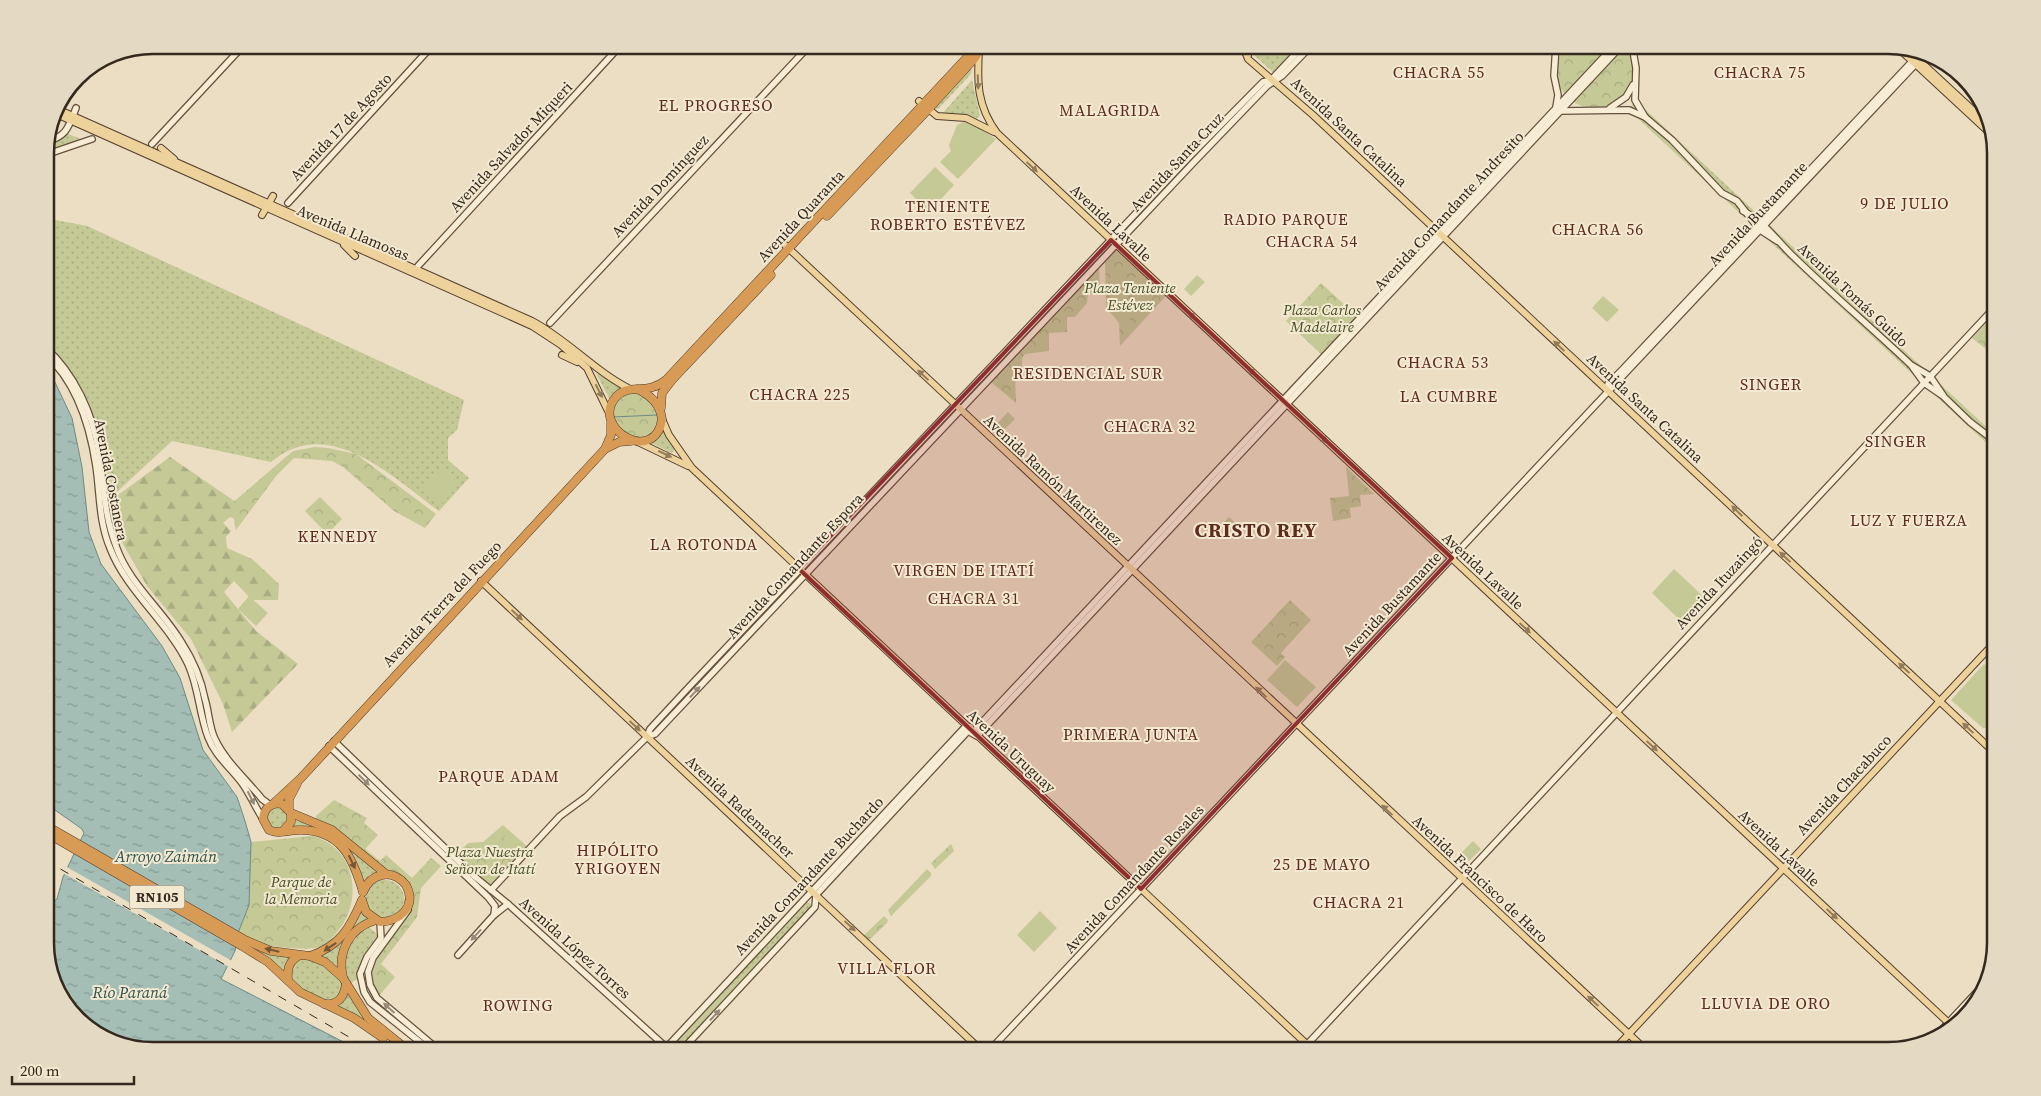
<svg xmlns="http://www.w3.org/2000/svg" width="2041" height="1096" viewBox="0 0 2041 1096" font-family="'Source Serif 4',serif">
<defs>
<pattern id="grass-dots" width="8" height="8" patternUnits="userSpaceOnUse" patternTransform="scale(1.25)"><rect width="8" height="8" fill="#c4c996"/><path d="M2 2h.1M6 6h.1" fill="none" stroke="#a9ad81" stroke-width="1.8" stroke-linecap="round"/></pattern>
<pattern id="forest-firs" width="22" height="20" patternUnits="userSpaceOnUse" patternTransform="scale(1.25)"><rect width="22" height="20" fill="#c4c996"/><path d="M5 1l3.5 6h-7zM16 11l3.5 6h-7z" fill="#a9ad81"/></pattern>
<pattern id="park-crowns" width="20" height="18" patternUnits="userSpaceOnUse" patternTransform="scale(1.25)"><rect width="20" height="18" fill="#c4c996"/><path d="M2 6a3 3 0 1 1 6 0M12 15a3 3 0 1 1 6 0" fill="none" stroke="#a9ad81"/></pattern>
<pattern id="water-ripples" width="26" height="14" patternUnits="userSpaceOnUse" patternTransform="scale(1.25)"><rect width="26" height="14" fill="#a4beb6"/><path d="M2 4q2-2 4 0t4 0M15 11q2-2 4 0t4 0" fill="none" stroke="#869a93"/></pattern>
</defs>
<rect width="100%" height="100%" fill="#ebdec2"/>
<!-- grass -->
<g fill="url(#grass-dots)">
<polygon points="1243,45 1300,45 1274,73"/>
<polygon points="969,69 972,69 971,74 939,108 935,109 934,107"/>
<polygon points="972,80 980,116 976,119 961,114 943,113"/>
<polygon points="1635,100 1996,436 1996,452 1629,110"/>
<polygon points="66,133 83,140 45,151 45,146 59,141"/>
<path d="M45,218L87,226L464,400L457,430L448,438V460L469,478L439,511C392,477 329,413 271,462L172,441L105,503C107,438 92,387 45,341Z"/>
<polygon points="596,373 624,388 611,402"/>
<polygon points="663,428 675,449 672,453 649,442"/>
<circle cx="277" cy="818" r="11"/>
<path d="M293,820L311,824L337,837L378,872L370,875L363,882C360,866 351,844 334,837C322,831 304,831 291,829Z"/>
<circle cx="385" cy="899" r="19"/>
<polygon points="806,902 810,903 812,908 679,1051 670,1051 669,1048"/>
<path d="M361,910L370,919C351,925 335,947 338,967L320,955Z"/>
<path d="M369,927L377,934V939L361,963L358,979L350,983C340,963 345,936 369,927Z"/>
<polygon points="251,947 291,956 286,962 285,973"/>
<path d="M300,958C316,956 333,972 342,984L340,996C322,1006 306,991 292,979L290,967Z"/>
<polygon points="347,992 371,1025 336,1007 345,999"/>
</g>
<!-- forest -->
<polygon fill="url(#forest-firs)" points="170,457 249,511 235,519 230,517 223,523 231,531 226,537 227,548 252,559 279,584 278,600 252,600 234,581 224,592 256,631 298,664 232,732 223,704 191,639 147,586 119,537 107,503"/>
<!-- park -->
<g fill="url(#park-crowns)">
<path d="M1566,45H1624C1631,56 1636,68 1632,81C1612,138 1528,97 1566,45Z"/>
<polygon points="1115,249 1166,296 1120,346 1119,323 1106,307 1105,260"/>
<polygon points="1099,265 1100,294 1088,294 1087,303 1075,317 1067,317 1067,332 1049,333 1049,351 1025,354 1022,359 1022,372 1015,372 1016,403 991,382"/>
<polygon points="1321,283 1358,317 1322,355 1286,321"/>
<polygon points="1996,312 1996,354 1991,353 1972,338"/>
<path d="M635,392C651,398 667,417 652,434C633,457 585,399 635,392Z"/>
<polygon points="315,447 328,448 356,454 436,514 425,528 394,511 343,467 332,461 294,458 276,476 236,530 231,504 293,451"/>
<polygon points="1346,467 1374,494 1360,495 1361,506 1350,508 1351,518 1333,521 1330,498 1349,496"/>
<polygon points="320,497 342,519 327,534 305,511"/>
<polygon points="1290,600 1311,620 1281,653 1285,657 1277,666 1251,642"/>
<polygon points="334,800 367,818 364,823 378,835 365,849 380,861 386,855 412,878 431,858 441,866 421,888 417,917 381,964 395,977 378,997 369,976 374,960 409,914 412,897 409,889 316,819 316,816"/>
<polygon points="503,825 528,847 491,888 454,856 468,843 483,842"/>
<path d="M313,836C356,848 364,901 337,932C332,938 327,945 320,947C308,951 271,947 259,943C252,941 245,936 238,933L249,905L251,842Z"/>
<polygon points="951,844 954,851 935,869 931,863"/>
<polygon points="927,869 931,873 931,876 891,916 888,910"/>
<polygon points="884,916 888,920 887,923 868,941 864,935"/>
</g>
<!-- garden -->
<g fill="#c4c996">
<polygon points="967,120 996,139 958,179 940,162 951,151 949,145 957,125"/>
<polygon points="935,167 954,185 929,212 910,193"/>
<polygon points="1197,275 1205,282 1191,296 1184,289"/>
<polygon points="1603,296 1619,310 1613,316 1607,311 1613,316 1607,322 1592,308"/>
<rect x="1120" y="307" width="10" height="17"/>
<polygon points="1008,412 1015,419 1000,434 993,428"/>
<polygon points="442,465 461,482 440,506 421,489"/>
<polygon points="1229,517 1243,530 1236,538 1221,525"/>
<polygon points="1674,569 1705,598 1682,622 1652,593"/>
<polygon points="249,596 268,613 256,626 238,609"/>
<polygon points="1285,660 1316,687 1297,707 1267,680"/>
<polygon points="1984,664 1996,674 1996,722 1990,728 1983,728 1951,700"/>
<polygon points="509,831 526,847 520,854 503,838"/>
<polygon points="1473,841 1481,849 1469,861 1461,853"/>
<polygon points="1040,911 1057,928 1034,952 1017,935"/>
</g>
<!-- water -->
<polygon fill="url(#water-ripples)" stroke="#6c8b83" points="45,370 52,376 72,418 82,467 89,532 101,564 162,646 180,678 203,750 237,797 245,821 251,842 249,905 238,933 235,951 221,979 361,1051 153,1051 105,1040 63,1003 45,951 45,905 52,903 57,899 63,877 84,833 82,829 45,803"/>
<!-- pier -->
<polygon fill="#ebdec2" points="65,866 232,961 229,967 63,873"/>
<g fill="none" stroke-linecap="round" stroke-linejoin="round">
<!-- stream -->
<polyline stroke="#6c8b83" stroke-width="1" points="613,417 657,415"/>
<!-- secondary casing -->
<g stroke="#66513d" stroke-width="8">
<g id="secondary">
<polyline points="1556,45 1554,76 1558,95 1556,107"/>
<polyline points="1632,45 1636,68 1635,100 1645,117 1672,140 1722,193 1737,201 1760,230 1777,241"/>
<polyline points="1610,108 1626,97 1633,85"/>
<polyline points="1560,111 1629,110 1645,117"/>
<path d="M46,142C67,136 68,128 76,108"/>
<polyline points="152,144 244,45"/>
<polyline points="45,155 92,139"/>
<polyline points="288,203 433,45"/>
<path d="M1743,211C1766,222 1777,242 1796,259C1833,295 1873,329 1911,365L1924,383L1943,396L1970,422L1996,442"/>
<polyline points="418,266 621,45"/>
<polyline points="550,323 810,45"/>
<path d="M45,347C75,374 93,414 99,453C104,485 104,515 116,546C129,584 162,609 182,643C193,660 201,679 205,699C209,712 209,727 215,739C225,761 247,780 262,799L270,805"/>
<path d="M45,354C77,382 90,426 96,466C100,494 99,522 110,548C127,592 168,622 188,664C199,688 199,714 208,737C215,756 230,767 242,783C250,794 255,807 263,819"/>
<polyline points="1913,366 1930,376 1943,395"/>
<polyline points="1608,391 1608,384 1623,369 1920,53"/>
<polyline points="968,731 977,736 1622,45"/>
<polyline points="973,732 1615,45"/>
<polyline points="647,737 650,729 689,687 1189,157 1263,82 1271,80 1304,45"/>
<polyline points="334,741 474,876 508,904 667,1048 667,1051"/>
<polyline points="329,746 488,897 495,906 494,915"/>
<polyline points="491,890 560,816 586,797 647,737 655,734 1194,162 1267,86 1282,76 1312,45"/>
<polyline points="408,910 373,958 368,972 370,985 377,998 440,1051"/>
<polyline points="380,922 381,938 367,957 360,974 364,992 370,1002 431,1051"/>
<polyline points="458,955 494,915 508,904"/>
<polyline points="1935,1037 1987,981"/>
<polyline points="665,1049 966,726 970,727"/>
<polyline points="681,1051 815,907 816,895 969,730"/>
<polyline points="989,1051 1925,54"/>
<polyline points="1301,1051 1996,306"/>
</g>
</g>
<!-- primary casing -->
<g stroke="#523e2e" stroke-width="8">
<g id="primary">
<path d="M973,45L979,50C977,82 977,106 997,133L1953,1027"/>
<polyline points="1237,45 1248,55"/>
<polyline points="1897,47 1993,136"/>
<polyline points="1908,50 1989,125"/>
<polyline points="1246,54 1248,59 1313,115 1996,754"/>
<polyline points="919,101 937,116 966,118 994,132"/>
<path d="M55,108L532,321C568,340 594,371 630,389"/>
<polyline points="54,113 532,326 561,345 587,368 609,413"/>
<polyline points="161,148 174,159"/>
<polyline points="262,215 273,196"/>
<polyline points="344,245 355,256"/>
<polyline points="785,245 1647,1051"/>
<polyline points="562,355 577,362"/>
<polyline points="662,419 669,435 692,468 1314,1051"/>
<polyline points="638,442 688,466"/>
<polyline points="481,581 982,1051"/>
<polyline points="1613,1051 1996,641"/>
</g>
</g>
<!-- highway casing -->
<g stroke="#523e2e" stroke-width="9">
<g id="highway">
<polyline points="827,216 924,114 975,58 983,45"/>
<path d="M637,389C651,395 660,404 662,419C655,467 589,427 616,397C629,382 647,396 666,380L972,52L979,50"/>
<polyline points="661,408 662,393 672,380 771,275"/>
<polyline points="605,449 611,435 611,423"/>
<polyline points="273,804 301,778 605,449 619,442 631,441"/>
<polyline points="289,809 289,799 297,784"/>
<polyline points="291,813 332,830 386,874"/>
<polyline points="45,825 245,940 271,951 310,956 325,962 343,978 368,1018 409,1051"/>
<polyline points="45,832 242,946 268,962 300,992 354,1018 383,1038"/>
<path d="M282,832L291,822V813L282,804C271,802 264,808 263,819L269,830C279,835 289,830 300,830C341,830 353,858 363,892"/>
<path d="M362,900L366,912L380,922C401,921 417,906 406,885C392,868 371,873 363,892"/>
<path d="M310,956C340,946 350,928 362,900"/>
<path d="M343,978C337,952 349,928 376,920"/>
<path d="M288,980C287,968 289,961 300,955"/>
<path d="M324,1004C339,1005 344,997 346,984"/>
</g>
</g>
<!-- secondary -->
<use href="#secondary" stroke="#f7ecd4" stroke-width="5.5"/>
<!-- primary -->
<use href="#primary" stroke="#edd29b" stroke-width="6"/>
<!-- highway -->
<use href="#highway" stroke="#d79b56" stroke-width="8"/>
<!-- rail -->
<polyline stroke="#35281e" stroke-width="1" stroke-dasharray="9 9" stroke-linecap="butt" points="45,860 373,1051"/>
</g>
<!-- one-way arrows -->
<defs><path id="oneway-solid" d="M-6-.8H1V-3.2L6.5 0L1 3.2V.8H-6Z" transform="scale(1.25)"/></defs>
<g fill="#917d5c">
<use href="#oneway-solid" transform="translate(978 82) rotate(88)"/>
<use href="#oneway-solid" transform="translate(1032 167) rotate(43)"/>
<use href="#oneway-solid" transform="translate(1190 314) rotate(43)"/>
<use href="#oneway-solid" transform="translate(1559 346) rotate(-137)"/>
<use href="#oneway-solid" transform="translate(1250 370) rotate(43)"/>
<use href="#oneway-solid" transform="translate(923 375) rotate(-137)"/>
<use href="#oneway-solid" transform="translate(599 391) rotate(63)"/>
<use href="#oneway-solid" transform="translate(1322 438) rotate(43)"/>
<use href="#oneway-solid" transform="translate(665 454) rotate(25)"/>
<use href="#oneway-solid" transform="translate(1737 511) rotate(-136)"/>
<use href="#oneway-solid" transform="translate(1785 557) rotate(-137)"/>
<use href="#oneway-solid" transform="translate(517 615) rotate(43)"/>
<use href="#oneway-solid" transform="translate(1525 628) rotate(43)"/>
<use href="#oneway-solid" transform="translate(1904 668) rotate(-137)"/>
<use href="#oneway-solid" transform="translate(1261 692) rotate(-137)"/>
<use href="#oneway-solid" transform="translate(635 726) rotate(43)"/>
<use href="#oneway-solid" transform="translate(1968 728) rotate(-137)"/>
<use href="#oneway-solid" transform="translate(1652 746) rotate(43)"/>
<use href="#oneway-solid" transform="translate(1387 810) rotate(-137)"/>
<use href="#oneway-solid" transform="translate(1832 914) rotate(43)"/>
<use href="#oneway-solid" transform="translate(850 926) rotate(43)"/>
<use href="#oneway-solid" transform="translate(1593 1001) rotate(-137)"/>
</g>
<g fill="#968a79">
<use href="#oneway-solid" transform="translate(695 692) rotate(-47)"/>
<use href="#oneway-solid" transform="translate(364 780) rotate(44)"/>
<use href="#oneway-solid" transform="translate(251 798) rotate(63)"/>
<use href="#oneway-solid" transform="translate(476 935) rotate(132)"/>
<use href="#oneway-solid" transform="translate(389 1008) rotate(-138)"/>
<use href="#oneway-solid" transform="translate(715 1015) rotate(-47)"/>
</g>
<g fill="#765634">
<use href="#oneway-solid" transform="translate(352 862) rotate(64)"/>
<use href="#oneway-solid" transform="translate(330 947) rotate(146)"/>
<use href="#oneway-solid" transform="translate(272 950) rotate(-167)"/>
</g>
<!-- marked area -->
<path fill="#902d30" fill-opacity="0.2" stroke="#902d30" stroke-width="4" stroke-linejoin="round" d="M1111,240L1452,558L1141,889L799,569Z"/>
<g text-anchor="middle" stroke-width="4" stroke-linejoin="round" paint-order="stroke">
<!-- shield labels -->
<rect fill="#f3e9d1" stroke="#6e6254" stroke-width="1" x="129.5" y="885.5" width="55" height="23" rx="4"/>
<g font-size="14" font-weight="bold" fill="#35281e">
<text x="157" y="902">RN105</text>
</g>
<!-- street labels -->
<g font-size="15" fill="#35281e" stroke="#f3e9d1">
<text transform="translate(341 127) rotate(-47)" y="5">Avenida 17 de Agosto</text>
<text transform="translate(1349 132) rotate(43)" y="5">Avenida Santa Catalina</text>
<text transform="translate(511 147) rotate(-47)" y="5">Avenida Salvador Miqueri</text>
<text transform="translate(1177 162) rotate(-47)" y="5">Avenida Santa Cruz</text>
<text transform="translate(660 186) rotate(-47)" y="5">Avenida Domínguez</text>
<text transform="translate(1449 211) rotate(-47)" y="5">Avenida Comandante Andresito</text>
<text transform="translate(1758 214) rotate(-47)" y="5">Avenida Bustamante</text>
<text transform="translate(801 216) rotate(-47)" y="5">Avenida Quaranta</text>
<text transform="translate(1111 223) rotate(43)" y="5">Avenida Lavalle</text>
<text transform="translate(353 233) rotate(23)" y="5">Avenida Llamosas</text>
<text transform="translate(1853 295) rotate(43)" y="5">Avenida Tomás Guido</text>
<text transform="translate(1645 408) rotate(43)" y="5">Avenida Santa Catalina</text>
<text transform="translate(111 480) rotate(79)" y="5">Avenida Costanera</text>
<text transform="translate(1053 480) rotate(43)" y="5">Avenida Ramón Martirenez</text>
<text transform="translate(795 566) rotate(-47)" y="5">Avenida Comandante Espora</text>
<text transform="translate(1483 571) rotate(43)" y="5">Avenida Lavalle</text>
<text transform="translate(1719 583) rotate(-47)" y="5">Avenida Ituzaingó</text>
<text transform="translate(442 604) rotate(-47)" y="5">Avenida Tierra del Fuego</text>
<text transform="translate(1392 604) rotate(-47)" y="5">Avenida Bustamante</text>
<text transform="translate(1011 751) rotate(43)" y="5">Avenida Uruguay</text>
<text transform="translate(1844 785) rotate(-47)" y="5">Avenida Chacabuco</text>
<text transform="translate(740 807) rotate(43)" y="5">Avenida Rademacher</text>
<text transform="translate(1779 848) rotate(43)" y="5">Avenida Lavalle</text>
<text transform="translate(809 876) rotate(-47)" y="5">Avenida Comandante Buchardo</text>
<text transform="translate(1134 879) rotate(-47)" y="5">Avenida Comandante Rosales</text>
<text transform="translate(1480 879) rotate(43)" y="5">Avenida Francisco de Haro</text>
<text transform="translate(575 948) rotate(42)" y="5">Avenida López Torres</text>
</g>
<!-- park labels -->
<g font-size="15" font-style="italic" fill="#465025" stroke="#f3e9d1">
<text x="1130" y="293">Plaza Teniente<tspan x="1130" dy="17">Estévez</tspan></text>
<text x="1322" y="315">Plaza Carlos<tspan x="1322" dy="17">Madelaire</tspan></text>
<text x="490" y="857">Plaza Nuestra<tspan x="490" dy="17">Señora de Itatí</tspan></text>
<text x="301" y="887">Parque de<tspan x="301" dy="17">la Memoria</tspan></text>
</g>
<!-- neighbourhood labels -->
<g font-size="16" letter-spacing="1" fill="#5f2b1f" stroke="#f3e9d1">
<text x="1439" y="78">CHACRA 55</text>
<text x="1760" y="78">CHACRA 75</text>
<text x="716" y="111">EL PROGRESO</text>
<text x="1110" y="116">MALAGRIDA</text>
<text x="1905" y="209">9 DE JULIO</text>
<text x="948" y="212">TENIENTE<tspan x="948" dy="18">ROBERTO ESTÉVEZ</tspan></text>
<text x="1286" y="225">RADIO PARQUE</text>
<text x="1598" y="235">CHACRA 56</text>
<text x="1312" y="247">CHACRA 54</text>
<text x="1443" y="368">CHACRA 53</text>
<text x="1088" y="379">RESIDENCIAL SUR</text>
<text x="1771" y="390">SINGER</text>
<text x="800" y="400">CHACRA 225</text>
<text x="1449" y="402">LA CUMBRE</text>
<text x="1150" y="432">CHACRA 32</text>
<text x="1896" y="447">SINGER</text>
<text x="1909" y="526">LUZ Y FUERZA</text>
<text x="338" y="542">KENNEDY</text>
<text x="704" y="550">LA ROTONDA</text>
<text x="964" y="576">VIRGEN DE ITATÍ</text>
<text x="974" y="604">CHACRA 31</text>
<text x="1131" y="740">PRIMERA JUNTA</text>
<text x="499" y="782">PARQUE ADAM</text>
<text x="618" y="856">HIPÓLITO<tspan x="618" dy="18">YRIGOYEN</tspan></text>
<text x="1322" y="870">25 DE MAYO</text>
<text x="1359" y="908">CHACRA 21</text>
<text x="887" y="974">VILLA FLOR</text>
<text x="1766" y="1009">LLUVIA DE ORO</text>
<text x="518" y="1011">ROWING</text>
</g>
<!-- water labels -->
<g font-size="16" font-style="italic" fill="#2d5450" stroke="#f3e9d1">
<text x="166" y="862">Arroyo Zaimán</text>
<text x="130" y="998">Río Paraná</text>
</g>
<!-- district labels -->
<g font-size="20" font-weight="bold" letter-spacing="1" fill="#5f2b1f" stroke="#f3e9d1">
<text x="1256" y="537">CRISTO REY</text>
</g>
</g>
<!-- crop -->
<path d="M0 0H2041V1096H0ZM153 54H1888A99 99 0 0 1 1987 153V943A99 99 0 0 1 1888 1042H153A99 99 0 0 1 54 943V153A99 99 0 0 1 153 54Z" fill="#e4dac3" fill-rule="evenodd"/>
<path fill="none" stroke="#35281e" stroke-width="2.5" d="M153 54H1888A99 99 0 0 1 1987 153V943A99 99 0 0 1 1888 1042H153A99 99 0 0 1 54 943V153A99 99 0 0 1 153 54Z"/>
<!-- scale -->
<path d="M12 1076v8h122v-8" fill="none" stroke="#35281e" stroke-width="2.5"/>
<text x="20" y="1076" font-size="15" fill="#35281e" stroke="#f3e9d1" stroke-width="4" paint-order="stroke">200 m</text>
</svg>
